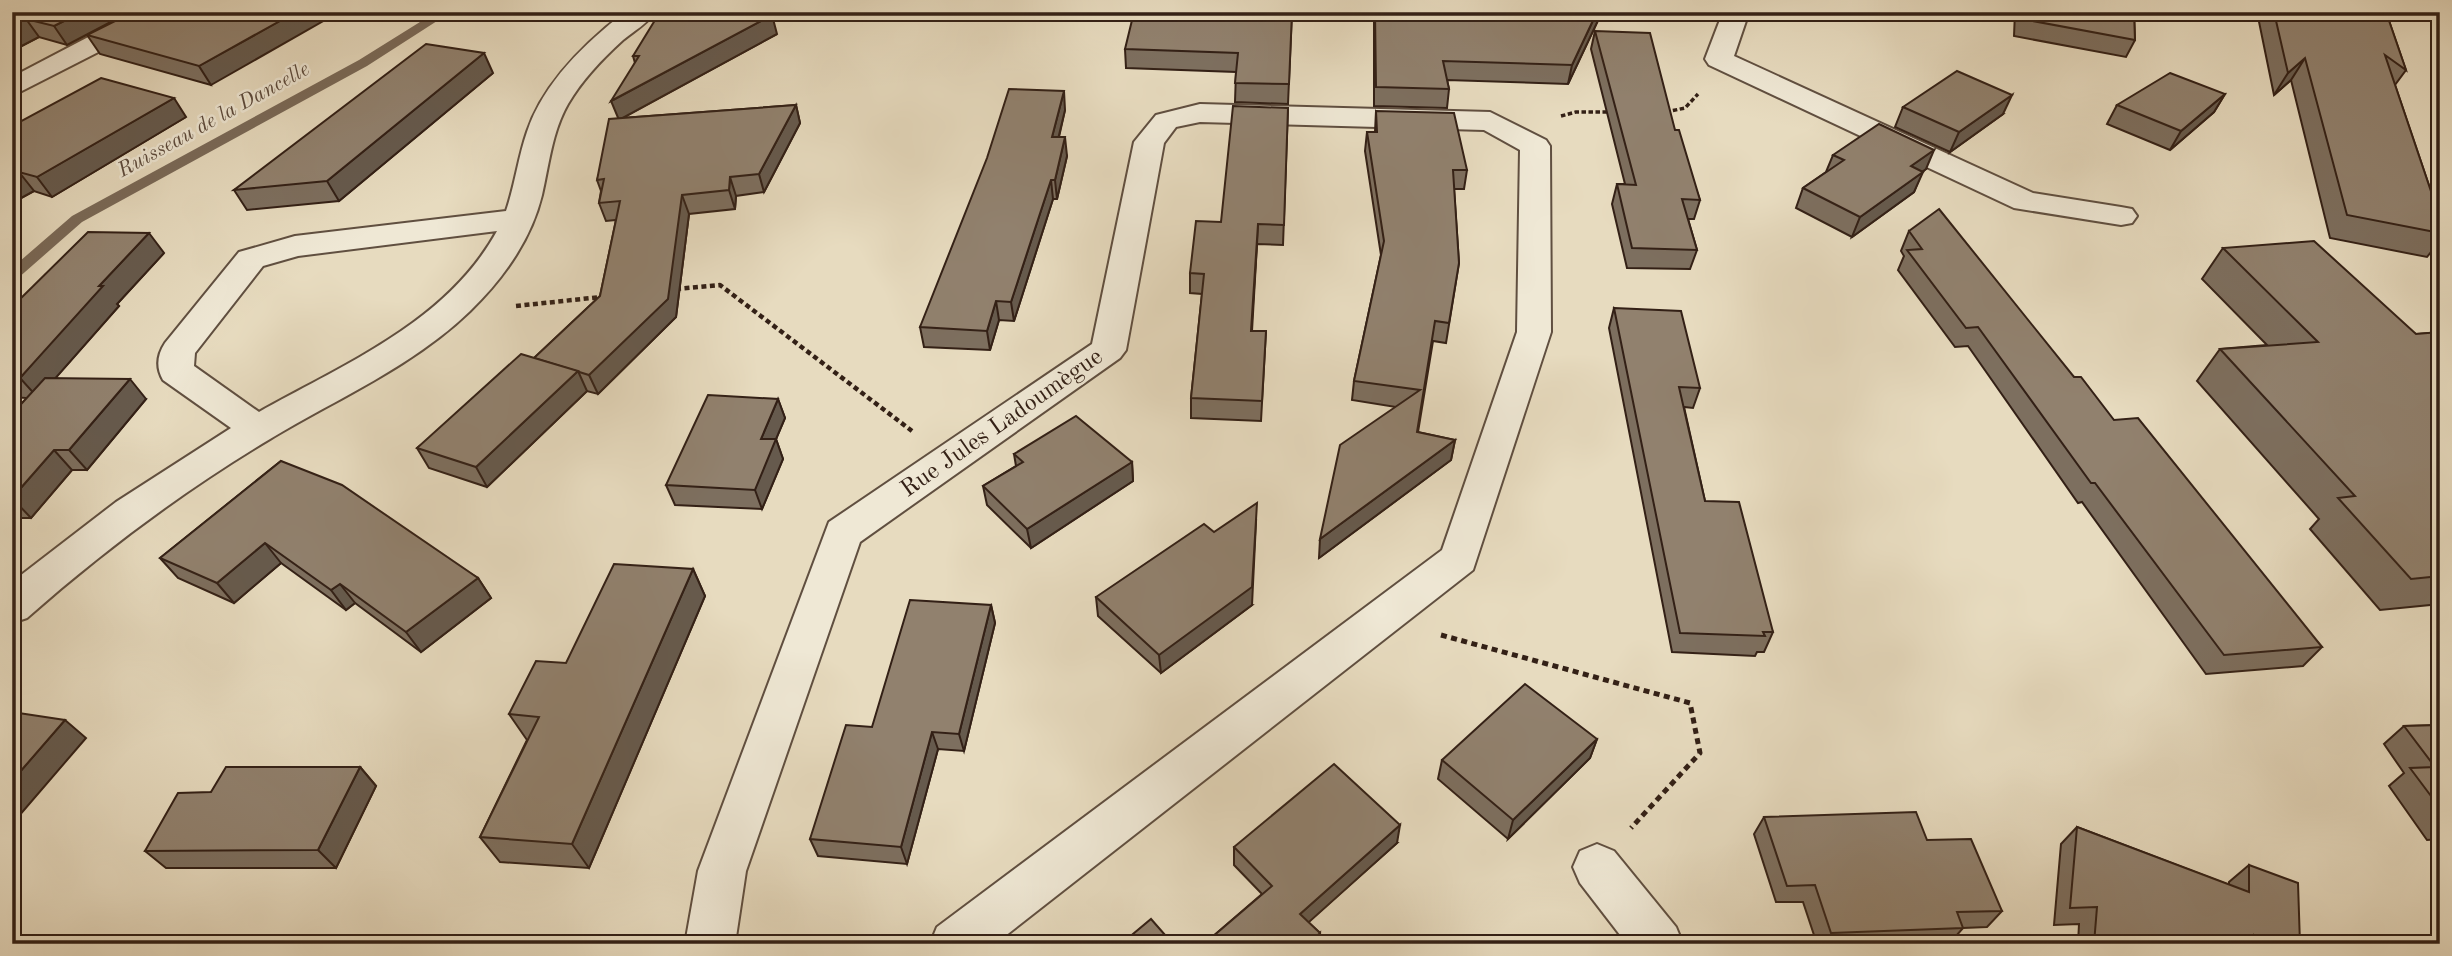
<svg xmlns="http://www.w3.org/2000/svg" width="2452" height="956" viewBox="0 0 2452 956" font-family="'Old Standard TT',serif">
<rect width="100%" height="100%" fill="#e7dbbf"/>
<filter id="stains"><feTurbulence type="fractalNoise" baseFrequency=".00286" numOctaves="4"/><feColorMatrix values="0 0 0 0 .2 0 0 0 0 .09 0 0 0 0 .02 0 0 0 .5 -.17"/></filter>
<radialGradient id="worn" r=".72"><stop offset=".6" stop-color="#630" stop-opacity="0"/><stop offset="1" stop-color="#630" stop-opacity=".3"/></radialGradient>
<g fill="none" stroke-linecap="round" stroke-linejoin="round">
<!-- stream -->
<polygon fill="#7a6a59" fill-rule="evenodd" points="436,12 451,12 367,66 82,222 17,279 12,281 12,268 72,216 359,60"/>
<!-- minor casing -->
<g stroke="#604f40" stroke-width="4">
<g id="minor">
<polygon points="136,12 169,12 165,18 12,96 12,77"/>
<path d="M625,12H655C647,24 634,31 623,40C602,59 582,80 568,104C552,132 549,165 542,195C531,240 503,279 470,311C412,367 338,398 270,439C183,491 103,551 27,618L12,623V582L116,502L231,428L163,380C156,368 157,355 165,343L239,252L295,236L506,211C515,185 518,158 527,132C543,83 585,43 625,12ZM497,231C447,322 346,363 259,412L194,366L195,353L263,266L298,256Z"/>
<polygon points="1723,12 1749,12 1734,56 2033,193 2121,207 2132,209 2137,216 2132,223 2121,225 2014,208 1709,65 1705,59"/>
<polygon points="1200,104 1490,112 1546,140 1550,146 1551,332 1473,570 995,944 930,944 937,927 1442,550 1517,332 1520,150 1484,130 1200,122 1176,127 1164,143 1126,350 1120,358 860,542 746,871 735,944 685,944 698,871 829,522 1092,344 1134,142 1156,115"/>
<polygon points="1597,844 1614,851 1676,927 1683,944 1627,944 1580,883 1573,867 1580,851"/>
</g>
</g>
<!-- path-far2 -->
<g stroke="#332016" stroke-width="3.5" stroke-dasharray="4.5 2.5" stroke-linecap="butt">
<polyline points="1666,112 1685,108 1698,94"/>
<polyline points="1561,116 1576,112 1612,112"/>
</g>
<!-- path-far1 -->
<g stroke="#332016" stroke-width="4.5" stroke-dasharray="5 3.5" stroke-linecap="butt">
<polyline points="676,289 720,285 912,431"/>
<polyline points="516,306 601,297"/>
</g>
<!-- path -->
<polyline stroke="#332016" stroke-width="5" stroke-dasharray="6 4.5" stroke-linecap="butt" points="1441,635 1690,703 1700,753 1631,828"/>
<!-- minor -->
<use href="#minor" fill="#efe8d5" fill-rule="evenodd"/>
</g>
<!-- wall -->
<g fill="#7d6f5f" stroke="#332016" stroke-width="2">
<polygon points="12,12 125,12 126,14 67,45 39,37 12,51"/>
<polygon points="1292,12 1288,104 1235,102 1236,72 1126,68 1125,49"/>
<polygon points="1374,12 1602,12 1568,84 1447,80 1449,89 1447,108 1374,106"/>
<polygon points="2015,12 2134,12 2135,40 2126,57 2014,36"/>
<polygon points="2257,12 2386,12 2406,70 2395,85 2440,218 2440,241 2427,257 2330,238 2291,80 2274,95"/>
<polygon points="184,13 211,85 100,54 87,35"/>
<polygon points="1595,31 1675,130 1700,200 1694,219 1688,219 1697,250 1690,269 1627,268 1612,204 1617,184 1625,184 1591,49"/>
<polygon points="777,34 622,118 796,105 800,123 764,192 736,196 735,209 689,214 676,317 598,394 587,391 487,487 429,468 417,448 534,358 600,296 616,220 606,221 599,203 601,191 597,180 618,119 635,63 633,56"/>
<polygon points="493,73 339,201 247,210 234,190"/>
<polygon points="2225,94 2214,112 2170,150 2107,124 2117,105"/>
<polygon points="1903,107 2003,114 1950,152 1895,127"/>
<polygon points="1288,108 1283,245 1257,244 1252,331 1266,331 1261,421 1191,418 1191,398 1202,294 1190,293 1190,273 1221,222"/>
<polygon points="1065,110 1059,137 1067,156 1057,199 1053,199 1014,321 999,320 990,350 924,347 920,327"/>
<polygon points="1376,111 1467,170 1464,189 1454,189 1459,263 1446,343 1433,341 1418,432 1455,440 1451,460 1319,558 1396,407 1352,400 1354,381 1381,255 1365,151 1367,132 1375,132"/>
<polygon points="186,117 52,197 34,191 12,203 12,126"/>
<polygon points="1833,155 1926,169 1922,172 1914,192 1852,237 1796,208 1803,188 1826,172"/>
<polygon points="1909,231 2074,377 2322,647 2303,666 2206,674 2082,502 2078,503 1968,346 1955,347 1898,270 1904,256 1901,251"/>
<polygon points="2223,248 2416,334 2440,332 2440,604 2380,610 2310,529 2319,519 2197,381 2220,349 2267,345 2202,279"/>
<polygon points="164,253 117,304 119,306 55,378 146,399 87,470 72,470 31,518 12,518 12,414 27,398 12,397 12,307"/>
<polygon points="1614,308 1700,388 1693,408 1684,407 1705,501 1773,632 1764,652 1757,652 1755,656 1672,652 1609,328"/>
<polygon points="778,399 785,418 776,439 783,459 762,509 675,505 666,485"/>
<polygon points="1014,454 1132,462 1133,481 1031,548 987,505 983,486 1016,466"/>
<polygon points="281,461 478,578 491,598 421,652 355,603 346,610 281,563 234,603 178,578 160,558"/>
<polygon points="693,569 705,596 589,868 500,862 480,837 527,740 509,714 566,663"/>
<polygon points="1096,597 1252,605 1161,673 1098,616"/>
<polygon points="991,605 995,623 964,751 938,749 907,864 818,856 810,839 872,727"/>
<polygon points="2440,725 2440,839 2427,840 2389,786 2404,773 2384,744 2404,726"/>
<polygon points="1597,739 1590,758 1508,839 1438,779 1442,760"/>
<polygon points="360,767 376,786 336,868 166,868 145,851 211,792"/>
<polygon points="1764,817 1927,840 2002,911 1987,927 1963,928 1949,944 1817,944 1803,902 1776,902 1754,834"/>
<polygon points="2077,827 2229,885 2229,882 2249,865 2300,944 2078,944 2079,924 2054,925 2061,844"/>
<polygon points="1397,843 1308,922 1320,933 1319,944 1204,944 1262,894 1234,865 1234,847"/>
</g>
<!-- shaded-wall -->
<g fill="#665a4d" stroke="#332016" stroke-width="2">
<polygon points="82,12 125,12 126,14 67,45 54,26"/>
<polygon points="296,12 339,12 211,85 199,66"/>
<polygon points="1597,12 1602,12 1568,84 1572,65"/>
<polygon points="772,15 777,34 619,120 611,101"/>
<polygon points="26,19 39,37 12,51 12,25"/>
<polygon points="484,53 493,73 339,201 327,181"/>
<polygon points="2305,58 2291,80 2274,95 2288,73"/>
<polygon points="1064,91 1065,110 1054,156 1052,137"/>
<polygon points="2225,94 2214,112 2170,150 2181,131"/>
<polygon points="2012,95 2003,114 1950,152 1959,132"/>
<polygon points="174,98 186,117 52,197 37,177"/>
<polygon points="796,105 800,123 764,192 759,174"/>
<polygon points="1065,137 1067,156 1057,199 1055,180"/>
<polygon points="1934,150 1926,169 1902,186 1911,166"/>
<polygon points="19,172 34,191 12,203 12,175"/>
<polygon points="1923,172 1914,192 1852,237 1860,217"/>
<polygon points="730,177 736,196 735,209 729,190"/>
<polygon points="1051,180 1053,199 1014,321 1011,302"/>
<polygon points="682,195 689,214 676,317 598,394 589,375"/>
<polygon points="1258,224 1257,244 1250,351 1251,331"/>
<polygon points="149,233 164,253 117,304 119,306 38,398 20,378 99,286"/>
<polygon points="996,301 999,320 990,350 987,331"/>
<polygon points="578,371 587,391 487,487 476,467"/>
<polygon points="130,379 146,399 87,470 69,450"/>
<polygon points="778,399 785,418 776,439 783,459 762,509 755,490 761,439"/>
<polygon points="1455,440 1451,460 1319,558 1320,539"/>
<polygon points="54,450 72,470 31,518 12,498"/>
<polygon points="1132,462 1133,481 1031,548 1027,529"/>
<polygon points="1256,522 1252,605 1161,673 1159,655"/>
<polygon points="265,543 281,563 234,603 217,583"/>
<polygon points="693,569 705,596 589,868 572,844"/>
<polygon points="478,578 491,598 421,652 406,632"/>
<polygon points="340,584 355,603 346,610 331,590"/>
<polygon points="991,605 995,623 964,751 959,734"/>
<polygon points="65,720 86,738 12,824 12,781"/>
<polygon points="932,732 938,749 907,864 901,847"/>
<polygon points="1597,739 1590,758 1508,839 1513,820"/>
<polygon points="360,767 376,786 336,868 318,850"/>
<polygon points="1400,825 1397,843 1299,931 1300,914"/>
<polygon points="1320,933 1319,944 1309,944"/>
</g>
<!-- building -->
<g fill="#91816e" stroke="#332016" stroke-width="2">
<polygon points="12,12 82,12 54,26 26,19 12,25"/>
<polygon points="133,12 184,13 296,12 199,66 87,35"/>
<polygon points="660,12 766,12 772,15 611,101 639,56 633,56"/>
<polygon points="1134,12 1292,12 1289,84 1235,83 1238,53 1125,49"/>
<polygon points="1375,12 1597,12 1572,65 1443,61 1449,89 1376,87"/>
<polygon points="2022,12 2134,12 2135,40 2022,19"/>
<polygon points="2274,12 2386,12 2406,70 2385,55 2440,218 2440,233 2347,215 2305,58 2288,73"/>
<polygon points="1595,31 1650,33 1675,130 1679,130 1700,200 1682,199 1697,250 1632,248 1617,184 1636,185"/>
<polygon points="426,44 484,53 327,181 234,190"/>
<polygon points="1957,71 2012,95 1959,132 1903,107"/>
<polygon points="2170,73 2225,94 2181,131 2117,105"/>
<polygon points="101,78 174,98 37,177 19,172 12,175 12,126"/>
<polygon points="1009,89 1064,91 1052,137 1065,137 1055,180 1051,180 1011,302 996,301 987,331 920,327 987,158"/>
<polygon points="796,105 759,174 730,177 729,190 682,195 668,299 589,375 534,358 600,296 620,201 599,203 604,179 597,180 609,119"/>
<polygon points="1233,106 1288,108 1284,225 1258,224 1251,331 1266,331 1262,401 1191,398 1204,274 1190,273 1196,221 1221,222"/>
<polygon points="1376,111 1454,113 1467,170 1453,170 1459,263 1449,323 1435,321 1417,432 1455,440 1320,539 1340,445 1420,390 1354,381 1384,241 1367,132 1377,132"/>
<polygon points="1879,124 1934,150 1911,166 1923,172 1860,217 1803,188 1844,160 1833,155"/>
<polygon points="1939,209 2074,377 2081,377 2114,420 2138,418 2322,647 2224,655 2095,483 2091,483 1978,327 1966,328 1907,250 1922,249 1909,231"/>
<polygon points="88,232 149,233 99,286 103,286 20,378 12,377 12,307"/>
<polygon points="2314,241 2416,334 2440,332 2440,576 2411,579 2338,498 2355,496 2220,349 2318,342 2223,248"/>
<polygon points="1614,308 1681,311 1700,388 1679,387 1705,501 1739,502 1773,632 1763,632 1765,636 1680,633"/>
<polygon points="521,354 578,371 476,467 417,448"/>
<polygon points="45,378 130,379 69,450 54,450 12,498 12,414"/>
<polygon points="708,395 778,399 761,439 776,439 755,490 666,485"/>
<polygon points="1076,416 1132,462 1027,529 983,486 1023,462 1014,454"/>
<polygon points="281,461 342,485 478,578 406,632 340,584 331,590 265,543 217,583 160,558"/>
<polygon points="1257,503 1252,587 1159,655 1096,597 1204,524 1214,532"/>
<polygon points="614,564 693,569 572,844 480,837 539,717 509,714 536,661 566,663"/>
<polygon points="910,600 991,605 959,734 932,732 901,847 810,839 846,725 872,727"/>
<polygon points="1525,684 1597,739 1513,820 1442,760"/>
<polygon points="12,712 65,720 12,781"/>
<polygon points="2440,725 2440,808 2410,768 2435,767 2404,726"/>
<polygon points="1334,764 1400,825 1300,914 1320,933 1309,944 1204,944 1272,886 1234,847"/>
<polygon points="226,767 360,767 318,850 145,851 178,793 211,792"/>
<polygon points="1916,812 1927,840 1971,839 2002,911 1957,912 1963,928 1831,933 1815,885 1787,886 1764,817"/>
<polygon points="2077,827 2249,892 2249,865 2298,883 2300,944 2277,944 2254,935 2254,944 2094,944 2097,907 2070,908"/>
<polygon points="1151,919 1173,944 1121,944"/>
</g>
<g text-anchor="middle" stroke-width="5" stroke-linejoin="round" paint-order="stroke">
<!-- far-water labels -->
<g font-size="21" font-style="italic" fill="#5d4b3d" stroke="#efe8d5">
<text transform="translate(213 119) rotate(-29)" y="7">Ruisseau de la Dancelle</text>
</g>
<!-- street labels -->
<g font-size="24" fill="#332016" stroke="#efe8d5">
<text transform="translate(1001 422) rotate(-35)" y="8">Rue Jules Ladoumègue</text>
</g>
</g>
<!-- margin -->
<rect width="2452" height="956" fill="none" stroke="#e7dbbf" stroke-width="42"/>
<rect x="14" y="14" width="2424" height="928" fill="none" stroke="#332016" stroke-width="3.5"/>
<rect x="21" y="21" width="2410" height="914" fill="none" stroke="#332016" stroke-width="2"/>
<rect width="100%" height="100%" filter="url(#stains)"/>
<rect width="100%" height="100%" fill="url(#worn)"/>
</svg>
